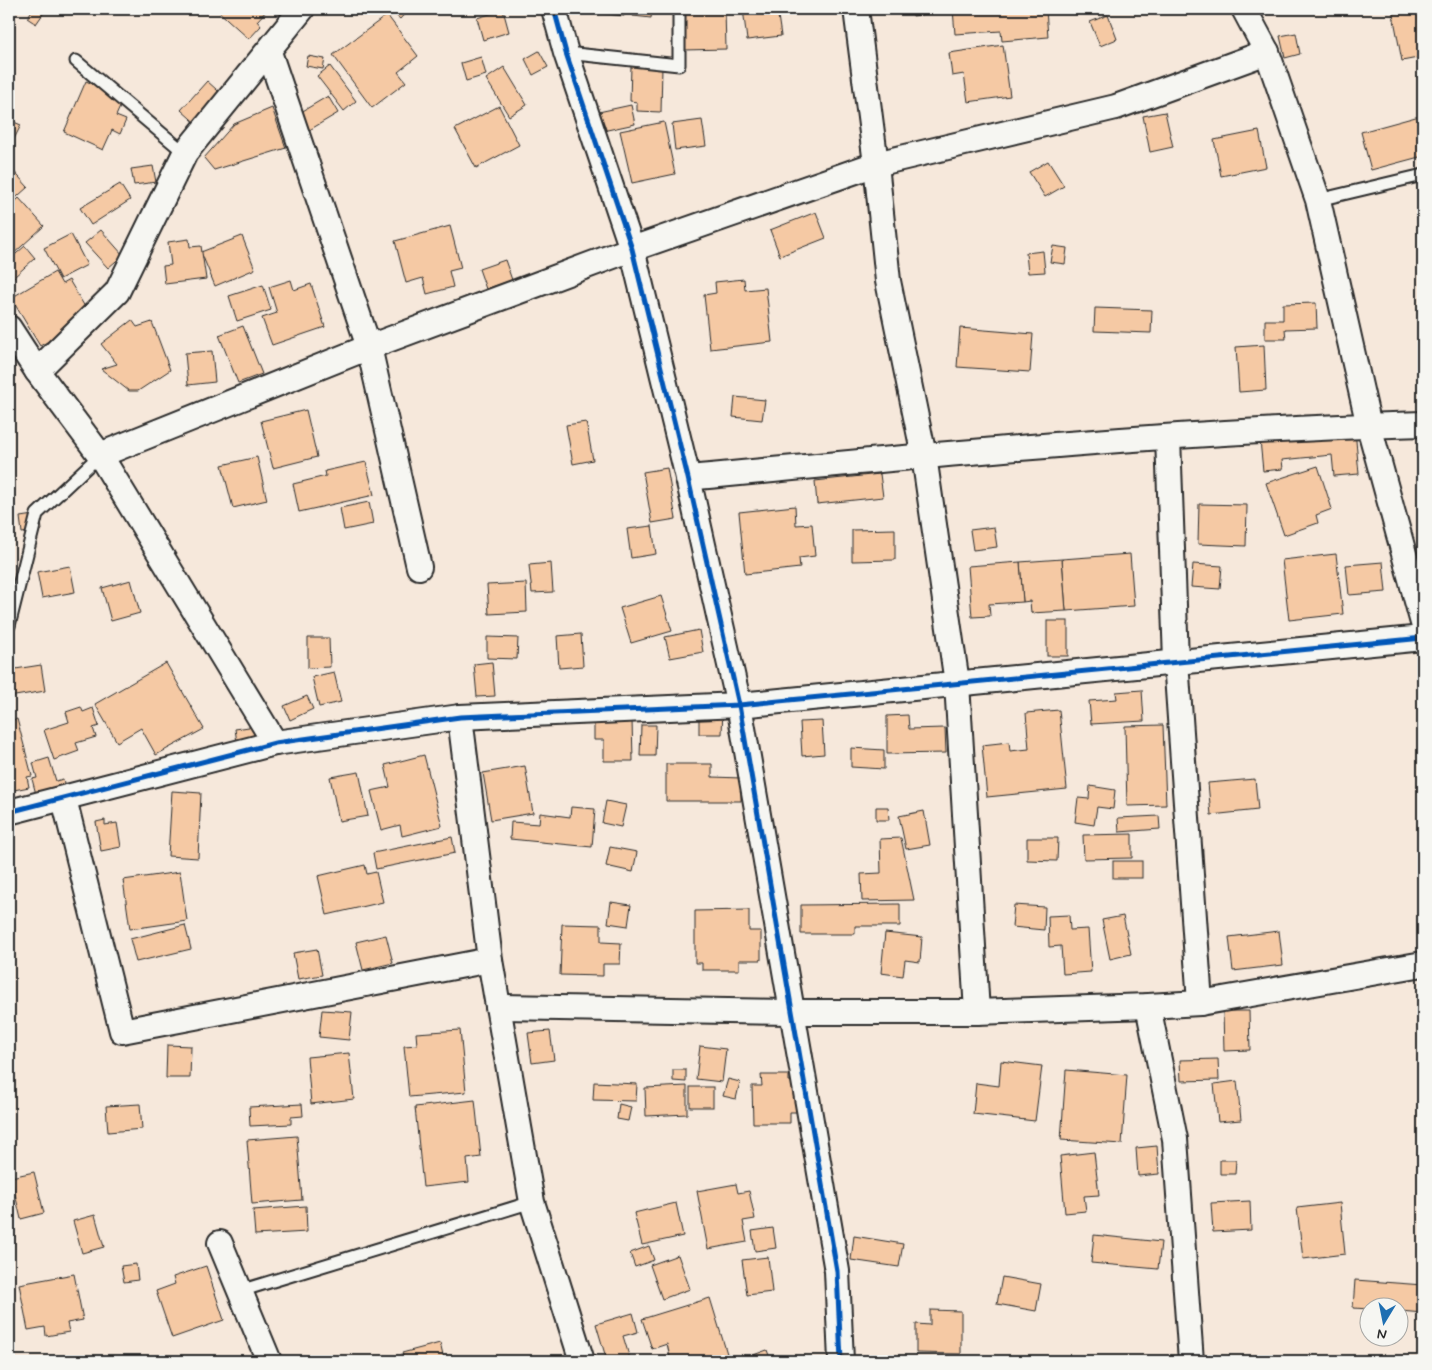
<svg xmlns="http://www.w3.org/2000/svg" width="1432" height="1370" viewBox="0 0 1432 1370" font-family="Mynerve,sans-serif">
<rect width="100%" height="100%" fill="#f6e8db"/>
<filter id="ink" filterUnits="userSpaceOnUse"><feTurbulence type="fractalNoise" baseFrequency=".02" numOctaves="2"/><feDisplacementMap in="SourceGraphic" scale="10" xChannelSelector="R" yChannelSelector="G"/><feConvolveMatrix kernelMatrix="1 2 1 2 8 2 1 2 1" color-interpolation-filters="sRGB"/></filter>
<g filter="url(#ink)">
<!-- building -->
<g fill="#f5c9a4" stroke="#2b2b2b">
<polygon points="33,9 41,9 45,11 36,24 27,18"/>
<polygon points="216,9 268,9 257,21 261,26 249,39"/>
<polygon points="389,9 409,9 400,19"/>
<polygon points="588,9 625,9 624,16 588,12"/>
<polygon points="633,9 652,9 651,18 633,16"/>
<polygon points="683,9 725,9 726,49 684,50"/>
<polygon points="743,9 777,9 781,36 747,40"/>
<polygon points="912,9 951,9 952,10 913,16"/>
<polygon points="953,9 1046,9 1048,37 1002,41 1001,31 955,34"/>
<polygon points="1392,9 1423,9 1423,57 1402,61"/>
<polygon points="503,10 509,32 483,40 477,18"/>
<polygon points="387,15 418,56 398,72 406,82 372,108 333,55"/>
<polygon points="1108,15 1117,39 1100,46 1090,22"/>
<polygon points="1296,33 1300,54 1285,58 1280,36"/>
<polygon points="1003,45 1010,96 968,102 964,74 952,76 949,53"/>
<polygon points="539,51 548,67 533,75 525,59"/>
<polygon points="308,56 325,59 323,69 306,66"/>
<polygon points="481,57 486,75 466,81 461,63"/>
<polygon points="330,66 356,101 344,111 317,76"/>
<polygon points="631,66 662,67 661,112 637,111 637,102 630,101"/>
<polygon points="504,67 527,105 509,116 486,79"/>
<polygon points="86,81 124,98 116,116 126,120 120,134 112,130 103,150 64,132"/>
<polygon points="207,81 226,98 200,127 181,110"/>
<polygon points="328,96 338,113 306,132 296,115"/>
<polygon points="631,105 635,124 598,132 594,113"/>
<polygon points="499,106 519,145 476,168 455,129"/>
<polygon points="272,108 286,148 214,170 204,158 234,124"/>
<polygon points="1165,112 1173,147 1150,152 1143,116"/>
<polygon points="1423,115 1423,156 1371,170 1361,132"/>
<polygon points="9,120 21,125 9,149"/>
<polygon points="702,120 706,146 675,150 672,124"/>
<polygon points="664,122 675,174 632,183 620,131"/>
<polygon points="1259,131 1266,167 1221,176 1214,140"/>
<polygon points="1048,161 1064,186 1045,197 1029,172"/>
<polygon points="9,166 28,187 9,204"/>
<polygon points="153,166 156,182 134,185 131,169"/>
<polygon points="120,184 130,200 91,225 80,208"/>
<polygon points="19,198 44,226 11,256 9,254 9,208"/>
<polygon points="816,212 826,238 780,256 770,230"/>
<polygon points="450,226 461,268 449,271 453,287 427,294 423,278 406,283 395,241"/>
<polygon points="101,230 123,255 108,268 85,243"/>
<polygon points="71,234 87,265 60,279 44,248"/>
<polygon points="242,236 255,269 215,286 201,252"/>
<polygon points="189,239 190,247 201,246 206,279 165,284 163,266 171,265 168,242"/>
<polygon points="25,246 35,258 14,277 9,271 9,260"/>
<polygon points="1053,246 1067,248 1065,264 1050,262"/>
<polygon points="1043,251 1045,272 1028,273 1026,253"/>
<polygon points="505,260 512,280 486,289 479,269"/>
<polygon points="55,272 62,284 69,280 91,317 40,346 11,298"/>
<polygon points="744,279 745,290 766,288 772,342 710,349 704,295 716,293 715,282"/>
<polygon points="291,280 294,290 311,284 325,327 272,345 262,318 277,313 269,287"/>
<polygon points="263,285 271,310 237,321 229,296"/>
<polygon points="1316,303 1317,328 1285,329 1286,339 1265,339 1265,320 1283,320 1283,304"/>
<polygon points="1095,308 1152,310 1151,333 1094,331"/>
<polygon points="132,320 137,327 152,322 170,370 138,391 129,391 101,369 117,364 101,344"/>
<polygon points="243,326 262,374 238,383 219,335"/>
<polygon points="960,328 1033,334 1030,372 957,367"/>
<polygon points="1264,345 1266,390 1239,392 1236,347"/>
<polygon points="212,351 215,382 188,385 185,353"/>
<polygon points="735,397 765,400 762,420 733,417"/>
<polygon points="306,410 317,457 273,468 261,421"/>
<polygon points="586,422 593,460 573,464 566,425"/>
<polygon points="1355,430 1359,474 1334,476 1332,455 1282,460 1283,469 1263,471 1260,440"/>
<polygon points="257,457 267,500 233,508 222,465"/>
<polygon points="366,462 374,495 299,512 293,484 326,476 325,471"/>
<polygon points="1318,466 1332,509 1316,515 1318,523 1284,535 1266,483"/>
<polygon points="667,468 676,519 652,523 643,472"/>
<polygon points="880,474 883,497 817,504 815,481"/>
<polygon points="369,502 373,524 344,530 340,508"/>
<polygon points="1199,504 1247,505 1246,546 1198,544"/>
<polygon points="795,506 796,525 812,524 815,556 799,558 800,568 745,574 739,512"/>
<polygon points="40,514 42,530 22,533 20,517"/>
<polygon points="652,526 656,554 631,558 627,529"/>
<polygon points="994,527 997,547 973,550 970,530"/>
<polygon points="895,529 895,560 852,561 852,530"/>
<polygon points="1130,554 1134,606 1066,611 1062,559"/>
<polygon points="1336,554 1343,614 1289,620 1282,560"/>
<polygon points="1062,559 1066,611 1031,613 1030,601 1023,602 1020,562"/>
<polygon points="1020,562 1023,602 989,604 990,616 972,617 968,566"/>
<polygon points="1383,562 1386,592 1349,595 1346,565"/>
<polygon points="551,563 553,592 532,593 529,565"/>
<polygon points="1193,564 1222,566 1220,589 1191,587"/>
<polygon points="70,566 75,592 42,598 37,572"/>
<polygon points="131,580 140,613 111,621 102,588"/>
<polygon points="526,583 527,612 489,614 487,585"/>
<polygon points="661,596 672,631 631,643 620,608"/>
<rect x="1047" y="621" width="21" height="35"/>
<polygon points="699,630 703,652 670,658 665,637"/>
<polygon points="581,634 583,666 559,668 557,636"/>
<polygon points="487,637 518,638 517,659 487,658"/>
<polygon points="308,638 329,638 330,667 308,668"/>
<polygon points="492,662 495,696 477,697 474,664"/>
<polygon points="166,663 204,729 156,755 141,728 117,742 95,704"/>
<polygon points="41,665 45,691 9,697 9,670"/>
<polygon points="334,672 341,702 319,707 312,677"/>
<polygon points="1142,690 1144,721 1091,724 1089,701 1117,699 1116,692"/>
<polygon points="307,696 313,709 290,720 284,706"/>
<polygon points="81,707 83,712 93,708 99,726 93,728 96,737 76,743 79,751 54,760 44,730 69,722 66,712"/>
<polygon points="699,708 723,708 722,734 699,734"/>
<polygon points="1059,710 1067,789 987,797 982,745 1009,742 1010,751 1029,749 1026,713"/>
<polygon points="908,715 909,729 945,728 946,753 887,754 887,716"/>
<polygon points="17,719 32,776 27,777 29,787 9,791 9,721"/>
<polygon points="632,720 633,761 604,761 604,740 594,740 594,721"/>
<polygon points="822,721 824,754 802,756 800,722"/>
<polygon points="641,725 656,725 655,756 640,756"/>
<polygon points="1163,725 1166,805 1127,806 1125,726"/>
<polygon points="256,726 259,746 238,749 235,729"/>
<polygon points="851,748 884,750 884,769 851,767"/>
<polygon points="424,755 442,826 402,836 400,825 381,830 371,791 390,787 385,765"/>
<polygon points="49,758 56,781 63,779 67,794 38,802 32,779 37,778 33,763"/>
<polygon points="666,764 712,764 712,777 741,778 741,801 666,801"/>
<polygon points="525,766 533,813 491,820 483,773"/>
<polygon points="359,772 368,816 339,821 330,777"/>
<polygon points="1255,779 1258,810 1211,815 1208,783"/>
<polygon points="1090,786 1115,790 1113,809 1097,807 1094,825 1075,822 1078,798 1089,799"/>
<polygon points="172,791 201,793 198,858 168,856"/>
<polygon points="606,801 626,805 621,827 602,823"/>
<polygon points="571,807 595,809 592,847 510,839 511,822 539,824 540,813 570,817"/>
<polygon points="876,807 888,807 889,820 876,820"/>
<polygon points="924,811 930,845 906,849 899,816"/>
<polygon points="1159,816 1160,829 1119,832 1118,818"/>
<polygon points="105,820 105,825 117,823 121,847 101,851 96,822"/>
<polygon points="1132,834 1132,858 1084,859 1083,835"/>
<polygon points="452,837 455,853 376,869 373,853"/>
<polygon points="901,838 914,900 862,901 861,874 881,873 880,839"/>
<polygon points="1027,838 1058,838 1057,861 1027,860"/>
<polygon points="610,847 637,852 633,872 606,866"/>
<rect x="1113" y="861" width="29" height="17"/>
<polygon points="365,865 367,874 376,872 383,902 327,915 318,876"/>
<polygon points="180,872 187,921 130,929 123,880"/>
<polygon points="611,902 631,905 628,926 608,923"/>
<polygon points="900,904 900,926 855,926 855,934 801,934 801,905"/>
<polygon points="1014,905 1045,907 1044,930 1012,927"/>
<polygon points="749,910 749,931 761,931 761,960 739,960 739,970 702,970 702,963 695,963 695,911"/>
<polygon points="1069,915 1070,930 1088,929 1091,972 1063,974 1061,946 1049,947 1048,916"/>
<polygon points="1123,916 1131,954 1110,959 1102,920"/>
<polygon points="562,924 601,925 601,942 621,943 620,964 603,964 603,976 560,975"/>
<polygon points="185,925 191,949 136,962 130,939"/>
<polygon points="1279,931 1283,965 1233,971 1229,937"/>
<polygon points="885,933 922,937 920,962 905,960 903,976 881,973"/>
<polygon points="386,935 393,963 363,970 356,942"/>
<polygon points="317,949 322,975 298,979 293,953"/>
<polygon points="322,1010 352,1012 349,1040 319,1037"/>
<polygon points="1223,1011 1249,1011 1250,1050 1224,1051"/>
<polygon points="460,1030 466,1092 409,1097 404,1046 417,1045 416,1033"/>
<polygon points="550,1031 554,1060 532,1063 528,1033"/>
<polygon points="167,1045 191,1046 190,1078 166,1078"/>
<polygon points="700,1046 726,1049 722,1082 696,1079"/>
<polygon points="349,1053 354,1099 311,1104 307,1057"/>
<polygon points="1218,1059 1219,1080 1181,1081 1180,1060"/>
<polygon points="1001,1061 1042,1066 1035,1121 973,1114 976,1083 999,1086"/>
<polygon points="673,1070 686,1070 686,1082 673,1081"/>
<polygon points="1066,1070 1127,1075 1122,1144 1061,1140"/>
<polygon points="761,1075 789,1075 789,1081 798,1081 799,1112 790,1112 790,1123 753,1123 752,1086 762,1086"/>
<polygon points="728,1079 740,1082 736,1099 723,1096"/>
<polygon points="1237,1081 1241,1120 1218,1122 1214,1084"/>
<polygon points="594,1082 637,1084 636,1101 593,1100"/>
<polygon points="687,1086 687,1114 646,1116 645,1088"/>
<rect x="690" y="1087" width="23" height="20"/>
<polygon points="475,1100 481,1157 467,1159 469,1182 423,1187 415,1107"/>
<polygon points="140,1104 142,1129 108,1132 106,1106"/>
<polygon points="302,1104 303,1116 291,1117 291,1124 250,1126 249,1107"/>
<polygon points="619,1104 631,1107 628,1121 617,1119"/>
<polygon points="297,1136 302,1200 252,1204 247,1140"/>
<polygon points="1157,1146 1159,1174 1138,1176 1136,1148"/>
<polygon points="1094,1152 1099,1195 1084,1196 1086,1211 1065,1213 1060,1156"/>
<polygon points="1220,1160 1236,1160 1235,1174 1220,1174"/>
<polygon points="34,1172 44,1213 21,1219 11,1177"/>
<polygon points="736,1184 738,1193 749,1191 755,1219 743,1221 747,1242 708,1249 697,1191"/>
<polygon points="1250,1201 1251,1230 1213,1232 1211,1203"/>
<polygon points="676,1203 683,1236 642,1245 634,1213"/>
<polygon points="1340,1203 1345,1254 1303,1259 1297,1208"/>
<polygon points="306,1206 307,1232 255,1235 253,1210"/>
<polygon points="95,1215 104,1247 82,1253 73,1221"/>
<polygon points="773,1228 776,1248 755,1251 752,1231"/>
<polygon points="1094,1235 1161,1242 1158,1269 1091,1263"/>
<polygon points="854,1236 903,1244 899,1267 851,1260"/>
<polygon points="649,1246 654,1260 635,1267 630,1253"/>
<polygon points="678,1255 690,1289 662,1299 650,1265"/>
<polygon points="768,1257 772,1292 747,1295 742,1260"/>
<polygon points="136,1264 138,1280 124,1282 121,1266"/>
<polygon points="206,1266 224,1320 172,1338 156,1291 175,1284 173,1277"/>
<polygon points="74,1274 83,1320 67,1323 69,1332 46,1336 45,1327 28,1330 19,1284"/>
<polygon points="1002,1277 1041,1284 1036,1311 997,1304"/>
<polygon points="1355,1280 1423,1285 1423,1313 1400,1311 1400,1308 1370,1308 1370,1309 1353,1308"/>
<polygon points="710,1298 728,1357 713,1361 671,1361 667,1344 652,1349 642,1319"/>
<polygon points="930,1310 961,1311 961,1354 916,1353 916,1324 930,1325"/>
<polygon points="633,1313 638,1332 623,1336 630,1359 621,1361 607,1361 596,1324"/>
<polygon points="440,1343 444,1360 404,1361 402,1353"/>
<polygon points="767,1350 771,1361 750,1361 748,1357"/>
</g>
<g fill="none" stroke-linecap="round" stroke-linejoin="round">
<!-- service casing -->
<g stroke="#2b2b2b" stroke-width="15">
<g id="service">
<polyline points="566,53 679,65 679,15"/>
<polyline points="76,61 185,153"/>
<polyline points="1318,200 1423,175"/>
<polyline points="9,626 37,514 100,455"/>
<polyline points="240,1291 532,1202"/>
</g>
</g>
<!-- minor casing -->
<g stroke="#2b2b2b" stroke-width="28">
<g id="minor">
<polyline points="554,9 566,53 632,249 688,478 739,705 837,1271 841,1361"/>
<polyline points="856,9 876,164 888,281 924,456 957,683 977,1012"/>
<polyline points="1244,9 1267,52 1318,200 1369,426 1423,623"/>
<polyline points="269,52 369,347 419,567"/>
<polyline points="9,328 37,371 100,455 275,743"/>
<polyline points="37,371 117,292 185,153 302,9"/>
<polyline points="1168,437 1176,661 1200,1003"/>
<polyline points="100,455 369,347 632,249 876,164 1116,107 1267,52"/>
<path d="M688,478C932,455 1178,431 1423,424"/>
<polyline points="460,717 490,960 532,1202 582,1361"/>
<polyline points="64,799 122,1031 490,960"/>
<polyline points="9,812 275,743 460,717 739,705 1423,638"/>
<polyline points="1148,1006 1175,1139 1191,1361"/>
<polyline points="498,1007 791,1012 977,1012 1148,1006 1200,1003 1423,964"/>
<polyline points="220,1243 269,1361"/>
</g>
</g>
<!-- service -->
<use href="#service" stroke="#f6f6f2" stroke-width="11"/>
<!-- minor -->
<use href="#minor" stroke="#f6f6f2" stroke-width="24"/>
<!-- cycleway casing -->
<g stroke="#f6f6f2" stroke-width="8">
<g id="cycleway">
<polyline points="554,9 566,53 632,249 688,478 739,705 837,1271 841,1361"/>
<polyline points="9,812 275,743 460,717 739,705 1423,638"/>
</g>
</g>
<!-- cycleway -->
<use href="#cycleway" stroke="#0057b8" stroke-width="5"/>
</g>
</g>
<!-- margin -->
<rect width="1432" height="1370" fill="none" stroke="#f6f6f2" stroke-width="30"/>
<rect x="15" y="15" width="1402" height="1340" fill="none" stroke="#2b2b2b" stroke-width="2" filter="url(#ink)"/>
<!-- north arrow -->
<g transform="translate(1384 1322) rotate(190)"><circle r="24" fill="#f6f6f2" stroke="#a5a5a2"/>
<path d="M0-4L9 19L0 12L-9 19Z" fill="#1f6fb2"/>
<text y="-8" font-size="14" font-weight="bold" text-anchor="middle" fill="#2b2b2b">N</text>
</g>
</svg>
